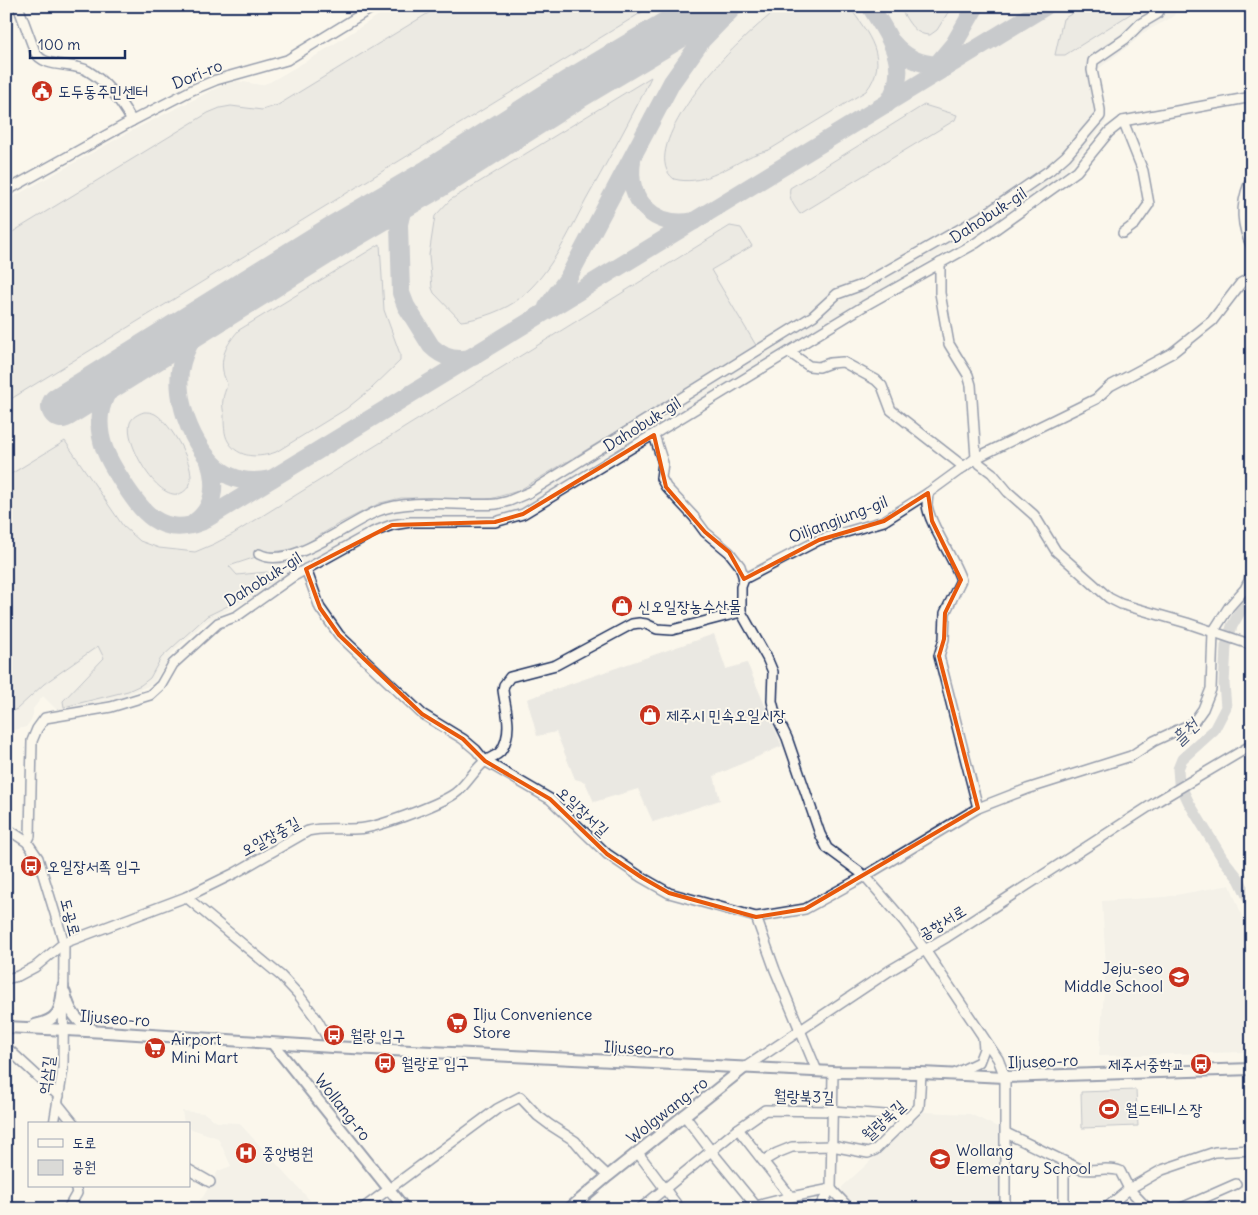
<svg xmlns="http://www.w3.org/2000/svg" width="1258" height="1215" viewBox="0 0 1258 1215" font-family="Delius,'Poor Story',sans-serif">
<rect width="100%" height="100%" fill="#fbf7ec"/>
<filter id="ink" filterUnits="userSpaceOnUse"><feTurbulence type="fractalNoise" baseFrequency=".02" numOctaves="2"/><feDisplacementMap in="SourceGraphic" scale="10" xChannelSelector="R" yChannelSelector="G"/><feConvolveMatrix kernelMatrix="1 2 1 2 8 2 1 2 1" color-interpolation-filters="sRGB"/></filter>
<g filter="url(#ink)">
<!-- built -->
<g fill="#eae8e2">
<polygon points="393,6 1179,6 1173,17 1141,34 1135,41 1097,70 1097,76 1106,122 1074,162 1055,180 994,223 851,307 725,387 604,456 533,502 515,511 497,516 415,516 401,517 376,524 316,557 250,599 204,623 172,653 154,682 148,686 122,697 66,711 56,709 43,696 33,709 33,714 31,720 26,727 6,732 6,201 133,130 223,85 237,81 261,85 270,82 317,55"/>
<polygon points="714,634 726,669 747,663 782,746 714,776 720,800 653,822 638,789 594,802 585,782 575,779 556,732 537,736 527,699"/>
<polygon points="1230,885 1252,942 1252,988 1246,1052 1099,1056 1106,966 1102,901 1165,897"/>
<polygon points="182,1111 204,1113 217,1122 239,1123 318,1209 190,1209 203,1197 218,1171 231,1166 218,1138 189,1128 189,1124 184,1124"/>
<polygon points="924,1112 970,1114 1008,1132 1007,1209 856,1209 842,1194 842,1187"/>
</g>
<!-- green -->
<g fill="#dadad7" stroke="#7a849a">
<polygon points="440,6 652,6 6,402 6,236 208,113 220,108 231,106 262,110 278,105"/>
<path d="M781,6H849C868,34 891,59 866,91L769,150C762,152 754,154 747,158C725,169 701,186 674,179C638,152 716,64 738,44C751,31 766,18 781,6Z"/>
<path d="M899,6H952L937,30L930,35C913,35 907,19 899,6Z"/>
<polygon points="1084,6 1143,6 1065,55 1055,55 1063,19"/>
<path d="M651,77L642,96C624,131 605,166 586,200C568,234 551,273 520,298C508,309 477,320 461,321L434,293L432,288L429,255L435,216L450,200Z"/>
<path d="M924,105L957,115L955,120L800,214C794,206 788,198 790,188Z"/>
<polygon points="730,226 741,228 752,246 711,270 757,347 518,491 490,499 401,498 380,503 340,523 297,549 271,552 229,566 237,575 267,572 275,578 252,594 207,616 161,658 150,678 141,685 128,691 64,707 63,701 104,658 98,646 44,684 17,709 6,714 6,477 65,441 123,526 140,541 159,548 195,552 214,544 233,534"/>
<path d="M380,244L384,310L400,354V361L371,389L346,409L276,452C260,458 238,459 228,441C224,435 224,423 224,415C223,410 222,404 223,400C223,395 226,390 227,385C227,381 223,376 223,371C220,355 229,341 239,330Z"/>
<path d="M144,412C148,412 151,412 155,414C170,422 199,470 189,486C167,519 123,444 130,423C132,417 138,414 144,412Z"/>
<polygon points="1136,1090 1138,1126 1082,1128 1081,1092"/>
</g>
<g fill="none" stroke-linecap="round" stroke-linejoin="round">
<!-- river -->
<polyline stroke="#afb3bb" stroke-width="11" points="1252,598 1240,612 1232,626 1226,646 1224,684 1226,707 1214,730 1182,759 1178,769 1179,782 1189,803 1223,859 1239,879 1250,902 1252,911"/>
<!-- taxiway -->
<g stroke="#8b93a5" stroke-width="18">
<path d="M870,6C889,37 913,68 887,104"/>
<path d="M892,42C906,59 923,67 946,64"/>
<polyline points="933,69 954,44 976,6"/>
<path d="M632,161C626,200 654,229 694,221"/>
<path d="M433,179L408,200L402,211L399,224L401,293L406,306L431,346C442,357 457,362 473,357"/>
<path d="M225,305C205,321 189,337 182,362C171,398 196,460 230,476C243,482 258,482 271,479"/>
<polyline points="547,307 568,278 672,82 702,40 735,6"/>
<path d="M126,368C113,381 103,395 100,414C97,440 108,460 122,481C141,511 161,538 201,522L1046,6"/>
<path d="M195,522C217,506 216,481 208,458"/>
</g>
<!-- runway -->
<polyline stroke="#8b93a5" stroke-width="42" points="62,407 341,233 433,179 574,89 713,6"/>
<!-- minor casing -->
<g stroke="#1b2f5e" stroke-width="12">
<g id="minor">
<path d="M18,6L35,52C44,69 73,62 88,71C108,83 121,101 132,121"/>
<polyline points="1123,121 1143,171 1149,204 1135,224 1123,233"/>
<path d="M1249,184C1240,206 1241,226 1252,247"/>
<polyline points="6,191 132,121 192,90 216,80 287,60 375,6"/>
<polyline points="940,263 940,293 949,344 968,375 971,385 976,458 980,464 992,473 1008,492 1034,515 1056,551 1109,598 1121,604 1187,623 1252,645"/>
<polyline points="789,352 809,366 819,367 830,363 843,362 876,380 882,386 891,410 964,467"/>
<polyline points="654,435 663,463 661,478 666,487 694,517 705,532 729,552 740,566 744,579"/>
<path d="M928,493C928,497 927,501 927,505C929,524 954,558 961,580L945,613L944,639L939,656L978,808"/>
<path d="M259,554C290,571 349,522 378,511C412,497 461,507 497,504L509,501L530,492L813,316L837,294L862,285L983,216L1050,170L1066,156L1100,116V110L1092,70L1093,61L1125,39L1140,24L1157,14L1162,6"/>
<polyline points="306,569 320,608 339,635 422,714 463,739 476,750 485,761 550,799 607,854 641,877 669,893 756,917 775,970 817,1071"/>
<polyline points="741,612 767,658 773,672 772,701 775,713 787,738 820,834 827,848 865,876 904,921 925,950 998,1059 1005,1077 1005,1209"/>
<polyline points="741,612 741,587 744,579 819,540 884,521 928,493 976,458 1096,399 1110,386 1172,353 1212,321 1241,283 1252,277"/>
<polyline points="6,828 27,842 38,858 64,943 63,1069 54,1124"/>
<polyline points="27,842 30,836 32,741 37,729 45,718 111,707 150,695 161,685 173,664 218,623 237,616 292,577 373,532 392,525 411,522 495,522 523,514 864,306 976,243 1077,171 1109,132 1123,121 1252,97"/>
<polyline points="186,897 281,976 298,994 318,1021 332,1047"/>
<polyline points="756,917 805,909 865,876 978,808 1027,789 1131,756 1154,741 1193,723 1203,709 1211,689 1213,632 1229,607 1245,589 1249,581 1252,566"/>
<path d="M6,979L18,976L35,967L64,943L186,897L235,873L308,831C327,826 346,831 365,828C383,825 445,803 458,791C467,783 474,771 483,763C494,753 500,759 506,740C511,724 505,706 503,690L504,685L510,677L556,665L632,624L639,623L646,624L657,629L672,630L741,612"/>
<polyline points="6,1047 59,1096"/>
<polyline points="744,1068 889,971 947,937 1156,802 1252,745"/>
<polyline points="956,1073 979,1062 984,1049 983,1038"/>
<polyline points="58,1104 74,1124"/>
<polyline points="684,1115 712,1152 756,1206"/>
<polyline points="738,1129 791,1197"/>
<path d="M1006,1133L1080,1169C1093,1172 1107,1166 1120,1171L1129,1189L1148,1209"/>
<polyline points="638,1153 680,1209"/>
<polyline points="763,1161 777,1153 792,1147 832,1146 868,1153 875,1150 919,1107 921,1073"/>
<polyline points="1064,1163 1064,1204 1066,1209"/>
<polyline points="189,1170 210,1182"/>
<polyline points="68,1209 77,1193 75,1186"/>
<polyline points="362,1209 497,1109 520,1097 538,1116 550,1125 575,1141 592,1161 608,1176"/>
<polyline points="640,1209 738,1129 765,1110 832,1111 899,1116 908,1119"/>
<polyline points="753,1209 756,1206 791,1197 831,1189 850,1209"/>
<polyline points="818,1209 831,1189 833,1072"/>
<polyline points="1105,1209 1129,1189 1162,1170 1215,1152 1252,1150"/>
<polyline points="1179,1209 1236,1184"/>
</g>
</g>
<!-- major casing -->
<g stroke="#1b2f5e" stroke-width="14">
<g id="major">
<path d="M65,993C69,1010 76,1022 92,1029"/>
<path d="M35,1025C59,1020 61,1011 63,987"/>
<polyline points="6,1027 106,1032 332,1047 833,1072 921,1073 1005,1077 1252,1069"/>
<polyline points="273,1044 405,1209"/>
<polyline points="569,1209 608,1176 744,1068"/>
</g>
</g>
<!-- minor -->
<use href="#minor" stroke="#fbf7ec" stroke-width="9"/>
<!-- major -->
<use href="#major" stroke="#fbf7ec" stroke-width="10"/>
</g>
</g>
<!-- marked area -->
<path d="M0 0H1258V1215H0ZM654,435L666,487L705,532L729,552L744,579L819,540L884,521L928,493L932,521L961,580L945,613L944,639L939,656L978,808L805,909L756,917L669,893L641,877L607,854L550,799L485,761L463,739L422,714L339,635L320,608L306,569L392,525L495,522L523,514Z" fill="#fbf7ec" fill-opacity=".55" fill-rule="evenodd"/>
<path fill="none" stroke="#e8590c" stroke-width="4" stroke-linejoin="round" d="M654,435L666,487L705,532L729,552L744,579L819,540L884,521L928,493L932,521L961,580L945,613L944,639L939,656L978,808L805,909L756,917L669,893L641,877L607,854L550,799L485,761L463,739L422,714L339,635L320,608L306,569L392,525L495,522L523,514Z"/>
<!-- icons -->
<defs>
<g id="civic-disc" transform="scale(1.125)"><circle r="9.5" fill="#c8321e" stroke="#fbf7ec"/><path d="M-.6-6.5H3V-4.5H.6V-3L4-1V1h2V6H-6V1h2V-1L-.6-3ZM-1.2 2.5V6h2.4V2.5Z" fill="#fff"/></g>
<g id="shop-disc" transform="scale(1.125)"><circle r="9.5" fill="#c8321e" stroke="#fbf7ec"/><path d="M-5-2.5h2.3a2.7 3.5 0 0 1 5.4 0H5L5.5 6h-11ZM-1.5-2.5h3a1.5 2.3 0 0 0-3 0Z" fill="#fff"/></g>
<g id="bus-disc" transform="scale(1.125)"><circle r="9.5" fill="#c8321e" stroke="#fbf7ec"/><path d="M-5-6H5V4H4V6H2V4H-2V6H-4V4H-5ZM-3.5-4V0h7V-4ZM-3.5 1.2v1.5H-2V1.2ZM2 1.2v1.5H3.5V1.2Z" fill="#fff"/></g>
<g id="school-disc" transform="scale(1.125)"><circle r="9.5" fill="#c8321e" stroke="#fbf7ec"/><path d="M0-5L7-2L0 1L-7-2ZM-4 1L0 2.5L4 1V4Q0 6-4 4Z" fill="#fff"/></g>
<g id="supermarket-disc" transform="scale(1.125)"><circle r="9.5" fill="#c8321e" stroke="#fbf7ec"/><path d="M-6-5.5h2.5l.6 2H6L4.5 2H-2.5L-4.4-4H-6ZM-1.5 3.2a1.3 1.3 0 1 0 .1 0ZM3 3.2a1.3 1.3 0 1 0 .1 0Z" fill="#fff"/></g>
<g id="stadium-disc" transform="scale(1.125)"><circle r="9.5" fill="#c8321e" stroke="#fbf7ec"/><path d="M0-5a6.5 5 0 1 0 0 10a6.5 5 0 1 0 0-10ZM-3.5-1.8h7v3.6h-7Z" fill="#fff"/></g>
<g id="hospital-disc" transform="scale(1.125)"><circle r="9.5" fill="#c8321e" stroke="#fbf7ec"/><path d="M-5-5h3v3.5h4V-5h3V5h-3V1.5h-4V5h-3Z" fill="#fff"/></g>
</defs>
<g fill-rule="evenodd">
<use href="#civic-disc" x="42" y="91"/>
<use href="#shop-disc" x="622" y="606"/>
<use href="#shop-disc" x="650" y="715"/>
<use href="#bus-disc" x="31" y="866"/>
<use href="#school-disc" x="1179" y="977"/>
<use href="#supermarket-disc" x="457" y="1023"/>
<use href="#bus-disc" x="334" y="1035"/>
<use href="#supermarket-disc" x="155" y="1048"/>
<use href="#bus-disc" x="385" y="1063"/>
<use href="#bus-disc" x="1201" y="1064"/>
<use href="#stadium-disc" x="1109" y="1109"/>
<use href="#hospital-disc" x="246" y="1153"/>
<use href="#school-disc" x="940" y="1159"/>
</g>
<g text-anchor="middle" stroke-width="4" stroke-linejoin="round" paint-order="stroke">
<!-- street labels -->
<g font-size="16" fill="#1b2f5e" stroke="#fbf7ec">
<text transform="translate(197 74) rotate(-22)" y="6">Dori-ro</text>
<text transform="translate(988 215) rotate(-33)" y="6">Dahobuk-gil</text>
<text transform="translate(642 424) rotate(-32)" y="6">Dahobuk-gil</text>
<text transform="translate(838 519) rotate(-21)" y="6">Oiljangjung-gil</text>
<text transform="translate(263 579) rotate(-32)" y="6">Dahobuk-gil</text>
<text transform="translate(583 811) rotate(43)" y="6">오일장서길</text>
<text transform="translate(270 836) rotate(-29)" y="6">오일장중길</text>
<text transform="translate(71 917) rotate(75)" y="6">도공로</text>
<text transform="translate(942 922) rotate(-31)" y="6">공항서로</text>
<text transform="translate(115 1018) rotate(4)" y="6">Iljuseo-ro</text>
<text transform="translate(639 1048) rotate(3)" y="6">Iljuseo-ro</text>
<text transform="translate(1043 1061) rotate(-2)" y="6">Iljuseo-ro</text>
<text transform="translate(46 1075) rotate(-83)" y="6">억삼길</text>
<text transform="translate(804 1096) rotate(2)" y="6">월랑북3길</text>
<text transform="translate(343 1107) rotate(52)" y="6">Wollang-ro</text>
<text transform="translate(667 1110) rotate(-38)" y="6">Wolgwang-ro</text>
<text transform="translate(883 1120) rotate(-42)" y="6">월랑북길</text>
</g>
<!-- poi labels -->
<g font-size="16" fill="#1b2f5e" stroke="#fbf7ec" text-anchor="start">
<text x="58" y="97">도두동주민센터</text>
<text x="638" y="612">신오일장농수산물</text>
<text x="666" y="721">제주시 민속오일시장</text>
<text x="47" y="872">오일장서쪽 입구</text>
<text x="1163" y="974" text-anchor="end">Jeju-seo<tspan x="1163" dy="18">Middle School</tspan></text>
<text x="473" y="1020">Ilju Convenience<tspan x="473" dy="18">Store</tspan></text>
<text x="350" y="1041">월랑 입구</text>
<text x="171" y="1045">Airport<tspan x="171" dy="18">Mini Mart</tspan></text>
<text x="401" y="1069">월랑로 입구</text>
<text x="1185" y="1070" text-anchor="end">제주서중학교</text>
<text x="1125" y="1115">월드테니스장</text>
<text x="956" y="1156">Wollang<tspan x="956" dy="18">Elementary School</tspan></text>
<text x="262" y="1159">중앙병원</text>
</g>
<!-- water labels -->
<g font-size="18" font-style="italic" fill="#47577a" stroke="#fbf7ec">
<text transform="translate(1185 732) rotate(-44)" y="6">흘천</text>
</g>
</g>
<!-- margin -->
<rect width="1258" height="1215" fill="none" stroke="#fbf7ec" stroke-width="25"/>
<rect x="12" y="12" width="1233" height="1190" fill="none" stroke="#1b2f5e" stroke-width="2" filter="url(#ink)"/>
<!-- legend -->
<rect x="28" y="1122" width="162" height="65" fill="#fbf7ec" stroke="#a1a7b3"/>
<rect x="38" y="1139" width="25" height="8" fill="#fbf7ec" stroke="#a1a7b3"/>
<text x="72" y="1148" font-size="15" fill="#1b2f5e">도로</text>
<rect x="38" y="1160" width="25" height="15" fill="#dadad7" stroke="#a1a7b3"/>
<text x="72" y="1172" font-size="15" fill="#1b2f5e">공원</text>
<!-- scale -->
<path d="M30 50v8h95v-8" fill="none" stroke="#1b2f5e" stroke-width="2.5"/>
<text x="38" y="50" font-size="15" fill="#1b2f5e" stroke="#fbf7ec" stroke-width="4" paint-order="stroke">100 m</text>
</svg>
